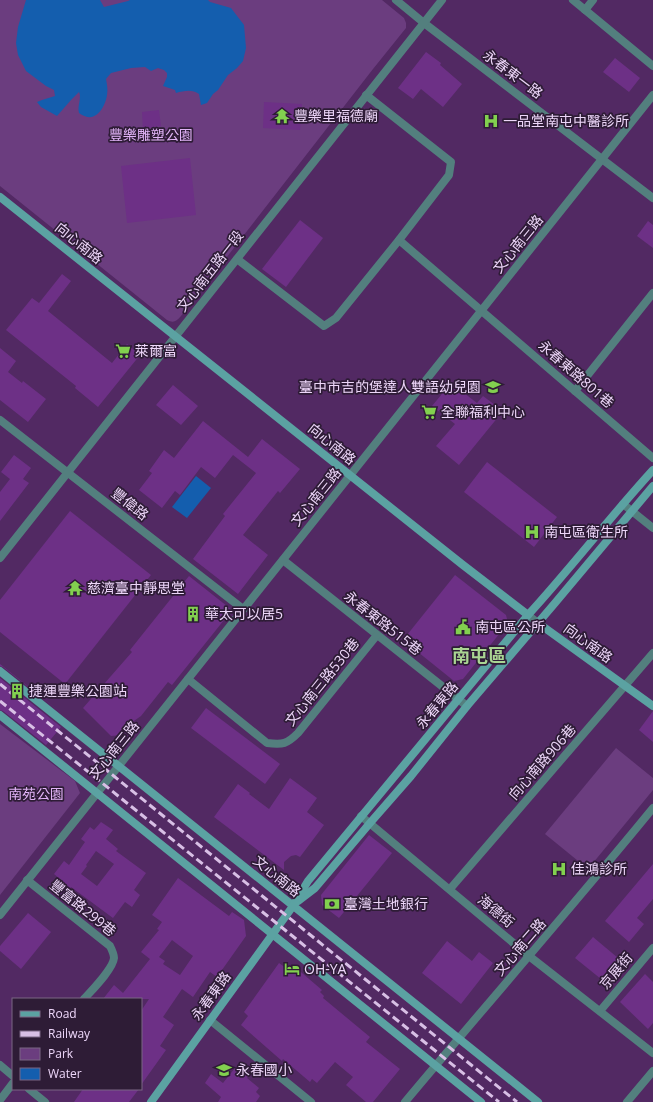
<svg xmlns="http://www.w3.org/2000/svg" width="653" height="1102" viewBox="0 0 653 1102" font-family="'Open Sans','Noto Sans TC',sans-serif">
<rect width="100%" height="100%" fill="#522963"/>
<!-- green -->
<g fill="#6b3d7f">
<path d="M0,0H382L404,18L406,23V28L373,69L181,316C176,322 173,323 167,320L0,186Z"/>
<polygon points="0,724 75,781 80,793 0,895"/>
<polygon points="616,748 653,778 653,790 588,869 545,834"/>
</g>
<!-- water -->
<g fill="#145eae">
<path d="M26,0H100L104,7L128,1L130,0H208L210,2L231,8L244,25L246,48L243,61L237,68L228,75L218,90L213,94L207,103L201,105L199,94C192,89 184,91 176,93L175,90L163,86L167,77V73L164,70L158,68L151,71L145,67L131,68L111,73L106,79C107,84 108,90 107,95C106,103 100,116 91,117C87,118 82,115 79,113C77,106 82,98 79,92L71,100L57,116L41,107L37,102L42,100L55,96L54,90L46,86L26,71L18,55L16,43L18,27Z"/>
<polygon points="196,476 211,488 187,518 172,507"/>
</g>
<!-- building -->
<g fill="#6d3086" fill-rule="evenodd">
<polygon points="426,52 441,63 440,65 462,84 443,107 421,89 413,99 398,88"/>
<polygon points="615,58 640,78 629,92 603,72"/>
<polygon points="264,102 302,104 300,130 263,128"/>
<polygon points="159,110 161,126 143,129 142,112"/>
<polygon points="190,158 196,215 127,223 121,166"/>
<polygon points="300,220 323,238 286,287 262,269"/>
<polygon points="648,221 653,225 653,248 637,236"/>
<polygon points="62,274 71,281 48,311 112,363 127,344 140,355 98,407 75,388 76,386 6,330 32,298 39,303"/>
<polygon points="0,348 16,361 8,372 22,383 23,381 46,399 28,422 0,400"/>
<polygon points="451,383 477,403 483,396 503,411 459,465 436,446 455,424 432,406"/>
<polygon points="173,385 198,406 181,425 156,405"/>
<polygon points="203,421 248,457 262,439 300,469 280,493 278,491 243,535 268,555 238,594 193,559 225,516 223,514 256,473 233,455 215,478 201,467 180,495 175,491 162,508 139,490 152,473 149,471 164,450 174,458"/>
<polygon points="14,455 31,468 23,479 29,483 0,521 0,492 10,479 1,472"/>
<polygon points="487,462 557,517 534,547 464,492"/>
<polygon points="70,511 151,575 65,684 0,632 0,600"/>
<polygon points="455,575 506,615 508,623 463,679 454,681 403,640"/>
<polygon points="189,576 232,610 172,685 168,682 141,716 128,725 122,735 111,736 83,708 132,652 130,650"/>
<polygon points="0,664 68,718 3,667 0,666"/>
<polygon points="0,678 61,727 46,745 3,711 0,710"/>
<polygon points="206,708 280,764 265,784 191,728"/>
<polygon points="653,711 653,742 639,730"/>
<polygon points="290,778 317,798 307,812 324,825 300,857 296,855 291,856 284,862 284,870 214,817 238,784 250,793 249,794 269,809"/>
<path d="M101,822L113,830L106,839L118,849L116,851L146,873L134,890L140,895L132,907L125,902L113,918L71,887L65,896L53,887L60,879L54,874L64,861L69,865L85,842L81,839L90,827L94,830ZM96,851L114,864L97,886L81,874L87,866L86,865Z"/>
<polygon points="369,835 392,853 339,918 322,905 321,895"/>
<polygon points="653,864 653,899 637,918 644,924 629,942 605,921"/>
<path d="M178,878L229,916L232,912L244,920L246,936L217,977L210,972L193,997L182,989L163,1017L174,1025L160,1046L166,1050L141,1085V1011L149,999H103L114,985L123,993L150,959L141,952L159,930L157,929L162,922L152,915ZM172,940L193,956L180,975L163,964L165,961L159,957Z"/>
<polygon points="28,913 51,932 21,969 0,951 0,946"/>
<polygon points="593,937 618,958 601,979 575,958"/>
<polygon points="447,941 472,961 479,952 493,963 461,1004 422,973"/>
<polygon points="279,963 286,968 288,965 294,969 295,967 322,990 320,992 324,996 323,998 370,1037 366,1042 400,1069 373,1102 366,1102 346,1085 353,1077 335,1062 317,1083 312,1079 310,1082 283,1059 282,1061 241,1025 248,1016 244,1012"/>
<polygon points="645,974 653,982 653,1023 648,1029 620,1002"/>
<polygon points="244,1067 248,1071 248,1074 249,1075 247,1078 259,1088 256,1092 260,1096 256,1102 218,1102 221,1097 205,1083 211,1074 223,1083 235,1068 238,1069 239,1068"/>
<polygon points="83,1089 139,1089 129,1102 74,1102"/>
</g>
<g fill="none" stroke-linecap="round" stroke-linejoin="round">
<!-- street -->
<g stroke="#537f7e" stroke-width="8">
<polyline points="396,0 424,23 653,198"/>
<polyline points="573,0 653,66"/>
<polyline points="585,10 593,0"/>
<polyline points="399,240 653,458"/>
<polyline points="237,259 324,326 336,318 399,240 449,175 451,162 366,95"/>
<polyline points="575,391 653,293"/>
<polyline points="0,420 243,609"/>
<polyline points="623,504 653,528"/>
<polyline points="0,558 442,0"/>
<polyline points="283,560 467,706"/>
<polyline points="528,615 538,623"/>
<path d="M188,679L267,743C283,745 287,744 298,733L377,635"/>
<polyline points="361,816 529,956 653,1053"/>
<path d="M27,880L110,946C112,950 114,954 114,958C113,969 92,990 84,999"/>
<polyline points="450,889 653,653"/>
<polyline points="0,915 653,95"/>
<polyline points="600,1011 653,948"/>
<polyline points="210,1020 311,1102"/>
<polyline points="0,1065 13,1076"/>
<polyline points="29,1089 45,1102"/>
<polyline points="0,1100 13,1083"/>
<path d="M405,1102C487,1004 572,907 653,808"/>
<polyline points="627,1102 653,1071"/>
</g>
<!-- secondary -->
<g stroke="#5ba2a2" stroke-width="8">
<polyline points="0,197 463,565 528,615"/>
<polyline points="538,623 653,706"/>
<polyline points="0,671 538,1102"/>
<polyline points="0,715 481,1102"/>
<polyline points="298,901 315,888 370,823 411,776 467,706 555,603 653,486"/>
<path d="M151,1102L293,906L308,881L528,615C571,568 610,517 653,470"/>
</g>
<!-- rail -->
<g stroke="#d8bfe5" stroke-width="3" stroke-dasharray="8 4" stroke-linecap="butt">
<polyline points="0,684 517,1102"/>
<polyline points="0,701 499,1102"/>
</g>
</g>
<!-- icons -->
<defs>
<g id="temple-bare" transform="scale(1.2)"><path d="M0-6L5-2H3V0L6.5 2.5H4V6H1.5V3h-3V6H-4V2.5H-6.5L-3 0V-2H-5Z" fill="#82d04f" stroke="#2e1c36" stroke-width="2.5" paint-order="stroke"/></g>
<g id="hospital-bare" transform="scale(1.2)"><path d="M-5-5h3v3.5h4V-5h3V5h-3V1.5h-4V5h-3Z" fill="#82d04f" stroke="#2e1c36" stroke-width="2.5" paint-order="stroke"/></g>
<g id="supermarket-bare" transform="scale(1.2)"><path d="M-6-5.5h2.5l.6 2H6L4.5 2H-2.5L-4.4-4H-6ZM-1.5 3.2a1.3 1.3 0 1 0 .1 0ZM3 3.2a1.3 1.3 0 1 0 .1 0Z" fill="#82d04f" stroke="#2e1c36" stroke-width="2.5" paint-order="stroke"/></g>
<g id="school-bare" transform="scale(1.2)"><path d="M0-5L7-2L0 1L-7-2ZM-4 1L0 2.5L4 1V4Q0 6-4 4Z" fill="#82d04f" stroke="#2e1c36" stroke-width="2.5" paint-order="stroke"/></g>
<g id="building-bare" transform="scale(1.2)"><path d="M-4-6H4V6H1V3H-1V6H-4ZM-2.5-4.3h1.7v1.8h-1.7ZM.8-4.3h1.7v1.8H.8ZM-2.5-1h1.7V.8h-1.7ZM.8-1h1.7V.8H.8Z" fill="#82d04f" stroke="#2e1c36" stroke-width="2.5" paint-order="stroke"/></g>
<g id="civic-bare" transform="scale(1.2)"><path d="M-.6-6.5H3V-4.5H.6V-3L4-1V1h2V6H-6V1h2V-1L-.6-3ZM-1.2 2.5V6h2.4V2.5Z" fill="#82d04f" stroke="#2e1c36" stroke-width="2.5" paint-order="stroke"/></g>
<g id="bank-bare" transform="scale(1.2)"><path d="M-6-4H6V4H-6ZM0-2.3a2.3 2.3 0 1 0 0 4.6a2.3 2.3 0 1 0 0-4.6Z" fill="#82d04f" stroke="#2e1c36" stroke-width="2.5" paint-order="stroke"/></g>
<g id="hotel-bare" transform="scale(1.2)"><path d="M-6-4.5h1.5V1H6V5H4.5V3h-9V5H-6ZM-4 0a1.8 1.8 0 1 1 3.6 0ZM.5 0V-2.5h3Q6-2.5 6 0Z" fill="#82d04f" stroke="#2e1c36" stroke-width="2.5" paint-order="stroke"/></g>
</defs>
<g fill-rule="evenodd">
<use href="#temple-bare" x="282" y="116"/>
<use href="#hospital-bare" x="491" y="121"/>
<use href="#supermarket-bare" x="123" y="351"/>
<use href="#school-bare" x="493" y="387"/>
<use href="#supermarket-bare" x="429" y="412"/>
<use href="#hospital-bare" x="532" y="532"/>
<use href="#temple-bare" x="75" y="588"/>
<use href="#building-bare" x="193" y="614"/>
<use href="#civic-bare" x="463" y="627"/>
<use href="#building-bare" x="17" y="691"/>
<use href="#hospital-bare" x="559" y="869"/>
<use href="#bank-bare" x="332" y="904"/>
<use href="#hotel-bare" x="292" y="969"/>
<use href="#school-bare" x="224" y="1070"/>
</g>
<g text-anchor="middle" stroke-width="3.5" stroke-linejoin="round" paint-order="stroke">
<!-- street labels -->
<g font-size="14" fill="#edd6f9" stroke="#2e1c36">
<text transform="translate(513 74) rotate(37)" y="5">永春東一路</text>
<text transform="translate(79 243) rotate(39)" y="5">向心南路</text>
<text transform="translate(518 244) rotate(-51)" y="5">文心南三路</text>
<text transform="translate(210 271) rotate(-52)" y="5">文心南五路一段</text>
<text transform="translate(576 374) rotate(41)" y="5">永春東路801巷</text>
<text transform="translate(332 444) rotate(39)" y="5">向心南路</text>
<text transform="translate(316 497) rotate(-51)" y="5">文心南三路</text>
<text transform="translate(130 504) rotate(38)" y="5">豐偉路</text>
<text transform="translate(383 623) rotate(38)" y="5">永春東路515巷</text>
<text transform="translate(588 643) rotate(36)" y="5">向心南路</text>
<text transform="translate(322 682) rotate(-51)" y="5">文心南三路530巷</text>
<text transform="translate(437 705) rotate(-50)" y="5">永春東路</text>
<text transform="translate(114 750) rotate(-51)" y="5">文心南三路</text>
<text transform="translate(542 762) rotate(-49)" y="5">向心南路906巷</text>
<text transform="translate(277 876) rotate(39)" y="5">文心南路</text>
<text transform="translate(83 908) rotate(39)" y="5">豐富路299巷</text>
<text transform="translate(496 911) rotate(40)" y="5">海德街</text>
<text transform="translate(520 947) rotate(-49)" y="5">文心南二路</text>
<text transform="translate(616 971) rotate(-50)" y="5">京展街</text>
<text transform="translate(211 996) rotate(-54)" y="5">永春東路</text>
</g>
<!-- poi labels -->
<g font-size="14" fill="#edd6f9" stroke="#2e1c36" text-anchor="start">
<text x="294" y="121">豐樂里福德廟</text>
<text x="503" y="126">一品堂南屯中醫診所</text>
<text x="135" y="356">萊爾富</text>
<text x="481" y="392" text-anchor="end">臺中市吉的堡達人雙語幼兒園</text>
<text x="441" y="417">全聯福利中心</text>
<text x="544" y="537">南屯區衛生所</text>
<text x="87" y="593">慈濟臺中靜思堂</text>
<text x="205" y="619">華太可以居5</text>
<text x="475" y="632">南屯區公所</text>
<text x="29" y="696">捷運豐樂公園站</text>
<text x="571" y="874">佳鴻診所</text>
<text x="344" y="909">臺灣土地銀行</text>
<text x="304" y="974">OH-YA</text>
<text x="236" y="1075">永春國小</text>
</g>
<!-- park labels -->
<g font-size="14" fill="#e1b3f7" stroke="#2e1c36">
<text x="151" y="140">豐樂雕塑公園</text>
<text x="36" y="799">南苑公園</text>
</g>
<!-- district labels -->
<g font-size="18" font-weight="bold" fill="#aad593" stroke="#2e1c36">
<text x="479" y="662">南屯區</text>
</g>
</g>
<!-- legend -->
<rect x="12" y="998" width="130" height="92" fill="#2e1c36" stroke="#7a6684"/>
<rect x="20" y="1011" width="20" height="6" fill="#5ba2a2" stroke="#7a6684"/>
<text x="48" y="1018" font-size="12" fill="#edd6f9">Road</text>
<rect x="20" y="1031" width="20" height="6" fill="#d8bfe5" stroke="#7a6684"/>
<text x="48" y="1038" font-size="12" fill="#edd6f9">Railway</text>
<rect x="20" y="1048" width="20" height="12" fill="#6b3d7f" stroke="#7a6684"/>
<text x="48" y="1058" font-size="12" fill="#edd6f9">Park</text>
<rect x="20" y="1068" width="20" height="12" fill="#145eae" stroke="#7a6684"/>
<text x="48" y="1078" font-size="12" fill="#edd6f9">Water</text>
</svg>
